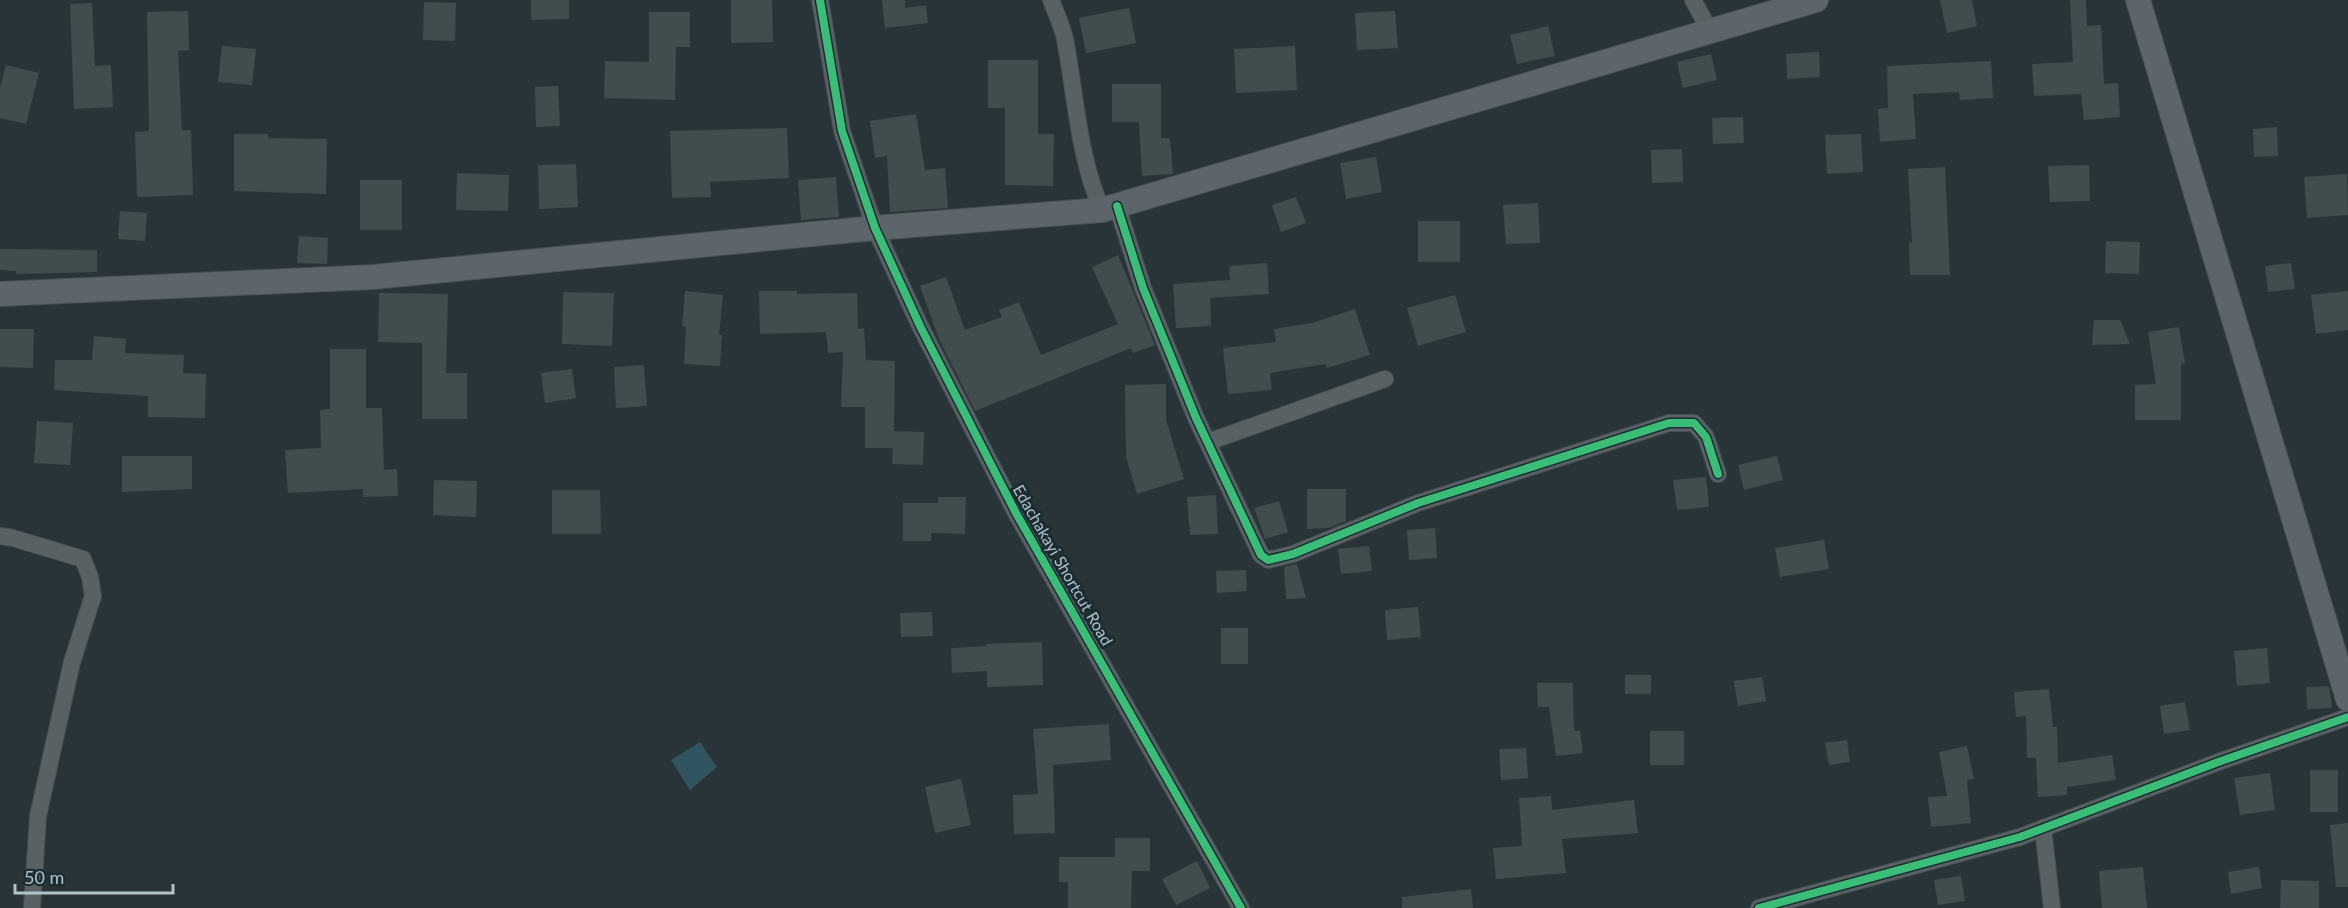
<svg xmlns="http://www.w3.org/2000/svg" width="2348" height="908" viewBox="0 0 2348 908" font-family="Lato,sans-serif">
<rect width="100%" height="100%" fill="#283438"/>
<!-- water -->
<polygon fill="#315461" points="700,742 717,767 690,790 671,760"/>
<!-- building -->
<g fill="#414c4f">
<polygon points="531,0 569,0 569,19 531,20"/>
<polygon points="731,0 772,0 773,42 731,43"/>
<polygon points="882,0 905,0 905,8 926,5 928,23 885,28"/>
<polygon points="1940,0 1972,0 1977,26 1947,33"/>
<polygon points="2070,0 2086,0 2087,26 2101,25 2104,84 2118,83 2120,117 2084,120 2081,94 2034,96 2032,64 2073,62"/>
<polygon points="424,2 456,3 455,41 423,40"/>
<polygon points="92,3 95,66 111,65 113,107 74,109 70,4"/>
<polygon points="1129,8 1136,43 1086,53 1079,18"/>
<polygon points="188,11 189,50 178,51 182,130 191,130 193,195 137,197 135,132 149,131 147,12"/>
<polygon points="1395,11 1398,48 1357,50 1355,13"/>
<polygon points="649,12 690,12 690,47 676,47 675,100 604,98 605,61 649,62"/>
<polygon points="1548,26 1555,56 1517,64 1510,35"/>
<polygon points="222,46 256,49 252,85 218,82"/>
<polygon points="1295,46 1297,90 1236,93 1234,49"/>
<polygon points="1819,52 1820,77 1787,79 1786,54"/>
<polygon points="1711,54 1717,80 1683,88 1677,62"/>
<polygon points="988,60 1038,60 1038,134 1054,134 1053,186 1005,185 1005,108 988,108"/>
<polygon points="1991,61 1993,98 1960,100 1959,92 1913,94 1916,139 1880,142 1878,109 1888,108 1887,66"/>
<polygon points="6,65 39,73 26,124 0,118 0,88"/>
<polygon points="1112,84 1161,84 1161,138 1170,138 1173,174 1142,176 1139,122 1112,122"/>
<polygon points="558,86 560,126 536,127 535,87"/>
<polygon points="916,114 925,170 945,168 948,208 890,212 887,156 875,158 870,121"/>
<polygon points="1743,117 1744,143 1713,144 1712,118"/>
<polygon points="2277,127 2278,156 2254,157 2253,129"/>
<polygon points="787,128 789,178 710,182 711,197 672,198 670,131"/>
<polygon points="234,134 268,134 268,138 327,139 326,194 234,191"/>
<polygon points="1861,134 1863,172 1827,174 1825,135"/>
<polygon points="1682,149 1683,182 1652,183 1651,150"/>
<polygon points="1376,157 1382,192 1346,199 1340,163"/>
<polygon points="576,164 578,207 539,209 538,165"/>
<polygon points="2089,165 2090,201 2050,202 2048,166"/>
<polygon points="1945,167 1950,275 1910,275 1909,242 1912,242 1908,169"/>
<polygon points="457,173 509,175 508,211 456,210"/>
<polygon points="2347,174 2348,215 2307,218 2304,177"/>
<polygon points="836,177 839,217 801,220 798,180"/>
<rect x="360" y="180" width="42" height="50"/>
<polygon points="1296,197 1306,223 1281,232 1272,205"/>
<polygon points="1538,203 1540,243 1506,244 1503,205"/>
<polygon points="120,211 147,213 145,241 118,239"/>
<rect x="1418" y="221" width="42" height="41"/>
<polygon points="299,236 328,238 327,264 297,263"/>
<polygon points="2106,241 2140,242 2139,274 2105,273"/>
<polygon points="0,249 97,250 97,272 16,274 16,271 0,270"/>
<polygon points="1118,255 1155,345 1133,353 1131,348 975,411 939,339 920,286 946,277 965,330 1002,317 999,310 1019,302 1041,355 1118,324 1092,267"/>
<polygon points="1267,263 1269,294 1210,298 1211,326 1176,328 1173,284 1230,280 1229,266"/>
<polygon points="2291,263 2295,289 2268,292 2265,266"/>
<polygon points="685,291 723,295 719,335 722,335 720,366 684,364 686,327 682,326"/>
<polygon points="759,291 797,291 797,294 857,293 858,329 864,328 866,360 895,361 894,431 924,432 923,465 892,464 893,448 865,448 865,407 841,407 843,352 828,353 826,332 760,334"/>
<polygon points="2348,291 2348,330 2316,334 2311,295"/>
<polygon points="563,292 614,293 612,346 562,344"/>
<polygon points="379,293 448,294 446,373 467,373 467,419 422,419 422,343 378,342"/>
<polygon points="1455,295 1466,332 1418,346 1407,308"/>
<polygon points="1355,309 1370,355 1327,368 1325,364 1270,373 1272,390 1228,394 1223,348 1276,342 1274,329 1312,323"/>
<polygon points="2094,320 2120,320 2130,344 2092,345"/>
<polygon points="2179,327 2185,363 2181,364 2181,420 2135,420 2135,385 2156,384 2148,332"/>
<polygon points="0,329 34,329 33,368 0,367"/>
<polygon points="94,336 126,339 125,353 184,355 183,373 206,374 205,418 148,417 148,396 54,390 55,360 92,360"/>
<polygon points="330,349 366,349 366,408 382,408 384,470 397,469 398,496 363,497 363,489 288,493 285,450 321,448 320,410 330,409"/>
<polygon points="644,365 647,406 616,408 614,367"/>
<polygon points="572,369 576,398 545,403 541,373"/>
<polygon points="1166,384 1166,420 1184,479 1137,494 1126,457 1125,385"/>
<polygon points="37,421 73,423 70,465 34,463"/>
<polygon points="122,456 192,456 192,489 122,492"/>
<polygon points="1777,456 1783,480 1744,490 1738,465"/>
<polygon points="1706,477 1709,507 1677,510 1673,480"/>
<polygon points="434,480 477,481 476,517 433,515"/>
<polygon points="1307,489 1346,489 1346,521 1328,528 1307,529"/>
<polygon points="552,490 600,490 601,534 552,534"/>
<polygon points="1216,495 1218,534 1190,535 1187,497"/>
<polygon points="938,497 966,497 965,534 931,533 931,541 903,541 903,503 938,503"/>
<polygon points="1279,501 1288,532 1265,539 1254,508"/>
<polygon points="1435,528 1437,558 1409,560 1407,530"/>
<polygon points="1824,540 1829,569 1780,577 1775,548"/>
<polygon points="1369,546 1372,571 1341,574 1338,549"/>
<polygon points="1297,564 1306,598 1286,599 1284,567"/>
<polygon points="1246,570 1247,591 1217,593 1216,571"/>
<polygon points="1418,607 1421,637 1387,640 1385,610"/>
<polygon points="932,612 933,636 901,637 900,613"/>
<rect x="1221" y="628" width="27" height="36"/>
<polygon points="1042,642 1043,685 987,687 987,671 952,673 951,648 987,646 986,644"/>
<polygon points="2267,648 2270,683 2237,686 2234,651"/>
<rect x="1625" y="675" width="26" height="19"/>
<polygon points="1762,677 1766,701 1738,706 1734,681"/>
<polygon points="1537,683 1573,683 1574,731 1580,731 1583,753 1556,756 1549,707 1538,707"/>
<polygon points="2329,686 2332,708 2307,709 2306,687"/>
<polygon points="2049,689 2053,727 2057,727 2058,763 2112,755 2116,780 2067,787 2067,795 2038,797 2036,758 2027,758 2026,716 2016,717 2014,692"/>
<polygon points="2185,702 2190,730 2164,734 2160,706"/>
<polygon points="1109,724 1111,760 1053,765 1055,833 1014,834 1013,795 1038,794 1033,729"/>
<rect x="1650" y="731" width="34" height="34"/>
<polygon points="1847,740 1850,762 1829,765 1825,743"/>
<polygon points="1967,746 1974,779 1967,780 1971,823 1931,827 1928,797 1947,796 1939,752"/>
<polygon points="1526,748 1528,778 1501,780 1499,749"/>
<rect x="2310" y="770" width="28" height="42"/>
<polygon points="2270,773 2275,810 2240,815 2234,778"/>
<polygon points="961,779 971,825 935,833 925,787"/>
<polygon points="1551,796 1552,810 1634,800 1638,833 1562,839 1566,873 1496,879 1493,848 1522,846 1519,798"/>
<polygon points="2348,823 2348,887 2336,887 2330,825"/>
<polygon points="1115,838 1150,838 1150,871 1132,871 1131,908 1068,908 1068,882 1059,882 1059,857 1115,857"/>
<polygon points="1197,861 1210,888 1176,905 1162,879"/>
<polygon points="2143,867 2147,908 2102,908 2099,871"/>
<polygon points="2259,867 2262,888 2231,894 2228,872"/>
<polygon points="1961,876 1965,901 1938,905 1934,880"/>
<polygon points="2281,880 2319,881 2319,908 2280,908"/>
<polygon points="1471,889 1473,908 1402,908 1402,897"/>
</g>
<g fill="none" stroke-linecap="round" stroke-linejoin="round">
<!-- street casing -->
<g stroke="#474f52" stroke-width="18">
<g id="street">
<polyline points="820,0 842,131 875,228 921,328 1017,515 1241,908"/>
<path d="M1051,0C1056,13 1062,26 1065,39C1076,97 1078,156 1102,210"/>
<polyline points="1693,0 1710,31"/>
<polyline points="1117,206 1143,288 1196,418 1261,555 1268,560 1293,554 1418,503 1669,423 1694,423 1706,437 1718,474"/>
<polyline points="1208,442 1385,379"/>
<polyline points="0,536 13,538 83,559 90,577 93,596 72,662 38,816 32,908"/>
<polyline points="2043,828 2052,908"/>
<polyline points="1759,908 2020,837 2221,761 2348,717"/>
</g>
</g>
<!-- secondary casing -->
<g stroke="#474f52" stroke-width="26">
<g id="secondary">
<polyline points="2138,0 2348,699"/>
<polyline points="0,294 373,277 875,228 1102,210 1816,0"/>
</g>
</g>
<!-- street -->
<use href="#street" stroke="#586265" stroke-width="16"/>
<!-- secondary -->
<use href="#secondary" stroke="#5c666a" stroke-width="24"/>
<!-- cycleway casing -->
<g stroke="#1b2d33" stroke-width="11">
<g id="cycleway">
<polyline points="820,0 842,131 875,228 921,328 1017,515 1241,908"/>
<polyline points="1117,206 1143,288 1196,418 1261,555 1268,560 1293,554 1418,503 1669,423 1694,423 1706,437 1718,474"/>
<polyline points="1759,908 2020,837 2221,761 2348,717"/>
</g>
</g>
<!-- cycleway -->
<use href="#cycleway" stroke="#3abd76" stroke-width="8"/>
</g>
<g text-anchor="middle" stroke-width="6" stroke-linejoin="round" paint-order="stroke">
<!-- street labels -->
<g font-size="16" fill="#b1c2c9" stroke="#1b2d33">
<text transform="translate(1063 565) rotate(60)" y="6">Edachakayi Shortcut Road</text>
</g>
</g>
<!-- scale -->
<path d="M15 884v9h158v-9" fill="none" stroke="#b1c2c9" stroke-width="3"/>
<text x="24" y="884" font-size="18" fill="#b1c2c9" stroke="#1b2d33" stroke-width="4.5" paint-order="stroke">50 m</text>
</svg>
